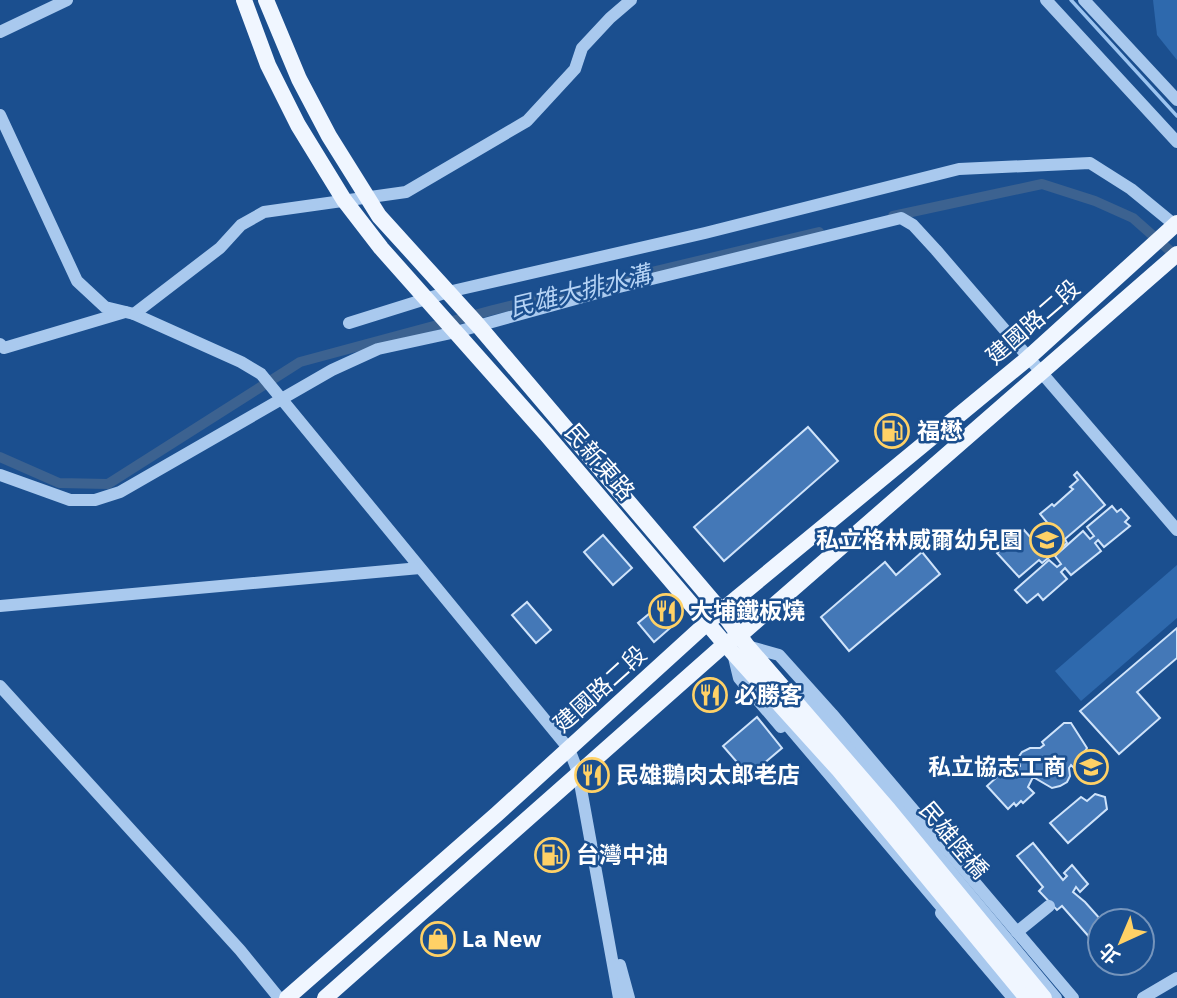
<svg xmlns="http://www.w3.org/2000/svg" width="1177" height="998" viewBox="0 0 1177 998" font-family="'IBM Plex Sans','Noto Sans TC',sans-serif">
<rect width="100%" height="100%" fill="#1b4f8f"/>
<!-- green -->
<g fill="#2e69ad">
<polygon points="1153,0 1177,0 1177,60 1157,35"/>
<polygon points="1177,565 1177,618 1081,701 1055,671"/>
</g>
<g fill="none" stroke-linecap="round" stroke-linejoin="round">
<!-- stream -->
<polyline stroke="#9cc4f0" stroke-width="3.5" points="1071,0 1177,116"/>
<!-- canal -->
<g stroke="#3c6290" stroke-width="10">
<polyline points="893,216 1042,184 1095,201 1133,218 1177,257"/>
<polyline points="0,457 59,483 108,484 300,362 493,310 819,232"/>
</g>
</g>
<!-- building -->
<g fill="#4478b7" stroke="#cfe3fa" stroke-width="2">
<polygon points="808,427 838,461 724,561 694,527"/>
<polygon points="1077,472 1105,505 1065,539 1067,543 1042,563 1039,560 1019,577 997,553 1024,530 1039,547 1055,532 1040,514 1052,504 1054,506 1073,489 1070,487 1078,480 1074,475"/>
<polygon points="1112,506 1117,512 1121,509 1129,518 1125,522 1130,526 1104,547 1098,540 1095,543 1101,551 1071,575 1065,568 1061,572 1067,579 1043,600 1038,594 1027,603 1015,590 1049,560 1057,567 1061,564 1055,556 1083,531 1090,539 1094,536 1087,527"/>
<polygon points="603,535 632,568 613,585 584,552"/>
<polygon points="922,552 940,574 849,651 821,617 885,562 896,575"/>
<polygon points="527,602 551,630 536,643 512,615"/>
<polygon points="661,604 677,622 654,642 638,623"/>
<polygon points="1177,628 1177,658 1137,692 1160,718 1119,754 1080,711"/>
<polygon points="757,717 782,748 749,776 723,746"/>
<polygon points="1064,723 1071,723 1087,748 1080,759 1081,761 1074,768 1071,765 1069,768 1070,776 1067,782 1060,786 1052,788 1033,777 1028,787 1034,793 1023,803 1021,801 1016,806 1014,803 1008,809 987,786 1009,766 1013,765 1017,769 1020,766 1018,758 1022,752 1030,748 1040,748 1044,745 1042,742"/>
<polygon points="1095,794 1105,797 1107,809 1068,843 1050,823 1081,797 1087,801"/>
<polygon points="1033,843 1063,880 1067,876 1064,873 1072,865 1088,884 1080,892 1076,887 1073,892 1085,902 1102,921 1100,931 1091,939 1062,906 1057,910 1039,891 1043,887 1017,856"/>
</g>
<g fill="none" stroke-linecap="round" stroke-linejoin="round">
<!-- minor -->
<g stroke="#a9c9ee" stroke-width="12">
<polyline points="1046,0 1177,142"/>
<polyline points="1084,0 1177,100"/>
<polyline points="0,32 67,0"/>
<polyline points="0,115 77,281 105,307 134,314 241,362 261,374 569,749 578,772 619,998"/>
<polyline points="134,314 220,248 241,225 264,212 406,192 527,121 575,69 582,48 610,18 631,0"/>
<polyline points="349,323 448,292 705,233 959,169 1090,163 1131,189 1175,225"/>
<polyline points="0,344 4,348 125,312"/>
<polyline points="0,475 70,500 95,500 120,492 332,370 378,349 456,332 619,287 901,218 913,225 936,250 1177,530"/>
<polyline points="0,606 420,568"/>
<polyline points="747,646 779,655 832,714 1073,998"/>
<polyline points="733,653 739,678 781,727"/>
<polyline points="0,686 240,950 279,998"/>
<polyline points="800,691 1056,998"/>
<polyline points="778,714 950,917"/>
<polyline points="941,913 1013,998"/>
<polyline points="1017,932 1049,906"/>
<polyline points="620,965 629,998"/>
<polyline points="1143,998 1177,978"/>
</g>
<!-- major -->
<g stroke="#f0f6ff" stroke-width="16">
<polyline points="244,0 268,65 298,125 344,200 381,248 546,434 725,644 839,770 1027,998"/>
<polyline points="266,0 299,79 329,136 379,216 477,324 722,612 747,646 889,810 1044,998"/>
<polyline points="287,998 497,814 708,622 1027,359 1177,223"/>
<polyline points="325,998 725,644 739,636 1177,254"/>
</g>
</g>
<!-- icons -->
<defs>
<g id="fuel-ring" transform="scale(1.75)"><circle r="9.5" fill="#1b4f8f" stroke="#ffd166" stroke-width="1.5"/><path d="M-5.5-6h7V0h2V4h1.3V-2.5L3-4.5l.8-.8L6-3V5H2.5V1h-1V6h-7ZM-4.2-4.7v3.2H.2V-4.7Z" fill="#ffd166"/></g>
<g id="school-ring" transform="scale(1.75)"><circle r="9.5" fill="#1b4f8f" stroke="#ffd166" stroke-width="1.5"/><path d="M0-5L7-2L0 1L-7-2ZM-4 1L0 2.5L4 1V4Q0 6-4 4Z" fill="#ffd166"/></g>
<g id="restaurant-ring" transform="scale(1.75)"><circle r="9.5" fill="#1b4f8f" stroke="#ffd166" stroke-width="1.5"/><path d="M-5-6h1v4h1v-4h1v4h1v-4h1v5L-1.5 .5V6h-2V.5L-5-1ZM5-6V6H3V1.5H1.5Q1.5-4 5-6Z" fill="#ffd166"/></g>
<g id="shop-ring" transform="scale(1.75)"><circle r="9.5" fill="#1b4f8f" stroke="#ffd166" stroke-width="1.5"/><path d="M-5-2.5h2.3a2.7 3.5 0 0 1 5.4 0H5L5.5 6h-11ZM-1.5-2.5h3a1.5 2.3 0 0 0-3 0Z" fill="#ffd166"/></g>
</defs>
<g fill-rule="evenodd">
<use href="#fuel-ring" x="892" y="431"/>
<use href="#school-ring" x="1047" y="540"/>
<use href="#restaurant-ring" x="666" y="611"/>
<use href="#restaurant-ring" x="710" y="695"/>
<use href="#school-ring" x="1091" y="767"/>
<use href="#restaurant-ring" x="592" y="775"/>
<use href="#fuel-ring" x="552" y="855"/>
<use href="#shop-ring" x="438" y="939"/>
</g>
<g text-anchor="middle" stroke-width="5" stroke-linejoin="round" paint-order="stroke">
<!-- street labels -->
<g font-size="23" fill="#fff" stroke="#1b4f8f">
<text transform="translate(1033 322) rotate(-41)" y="8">建國路二段</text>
<text transform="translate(600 462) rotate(49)" y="8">民新東路</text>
<text transform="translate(600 689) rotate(-42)" y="8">建國路二段</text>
<text transform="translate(954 840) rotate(50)" y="8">民雄陸橋</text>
</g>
<!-- poi labels -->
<g font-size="23" font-weight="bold" fill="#fff" stroke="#1b4f8f" text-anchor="start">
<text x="917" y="439">福懋</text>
<text x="1023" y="548" text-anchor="end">私立格林威爾幼兒園</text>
<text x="690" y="619">大埔鐵板燒</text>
<text x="734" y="703">必勝客</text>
<text x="1066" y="775" text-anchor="end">私立協志工商</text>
<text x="616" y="783">民雄鵝肉太郎老店</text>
<text x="576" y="863">台灣中油</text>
<text x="462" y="947">La New</text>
</g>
<!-- water labels -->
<g font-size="24" font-style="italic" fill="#b5d3f5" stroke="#1b4f8f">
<text transform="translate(580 291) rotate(-14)" y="8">民雄大排水溝</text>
</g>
</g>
<!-- north arrow -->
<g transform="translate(1121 942) rotate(224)"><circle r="33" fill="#1b4f8f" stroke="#7695bc" stroke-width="2"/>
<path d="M0-5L12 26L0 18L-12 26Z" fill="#ffd166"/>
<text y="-10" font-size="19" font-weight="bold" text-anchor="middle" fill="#ffffff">北</text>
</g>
</svg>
